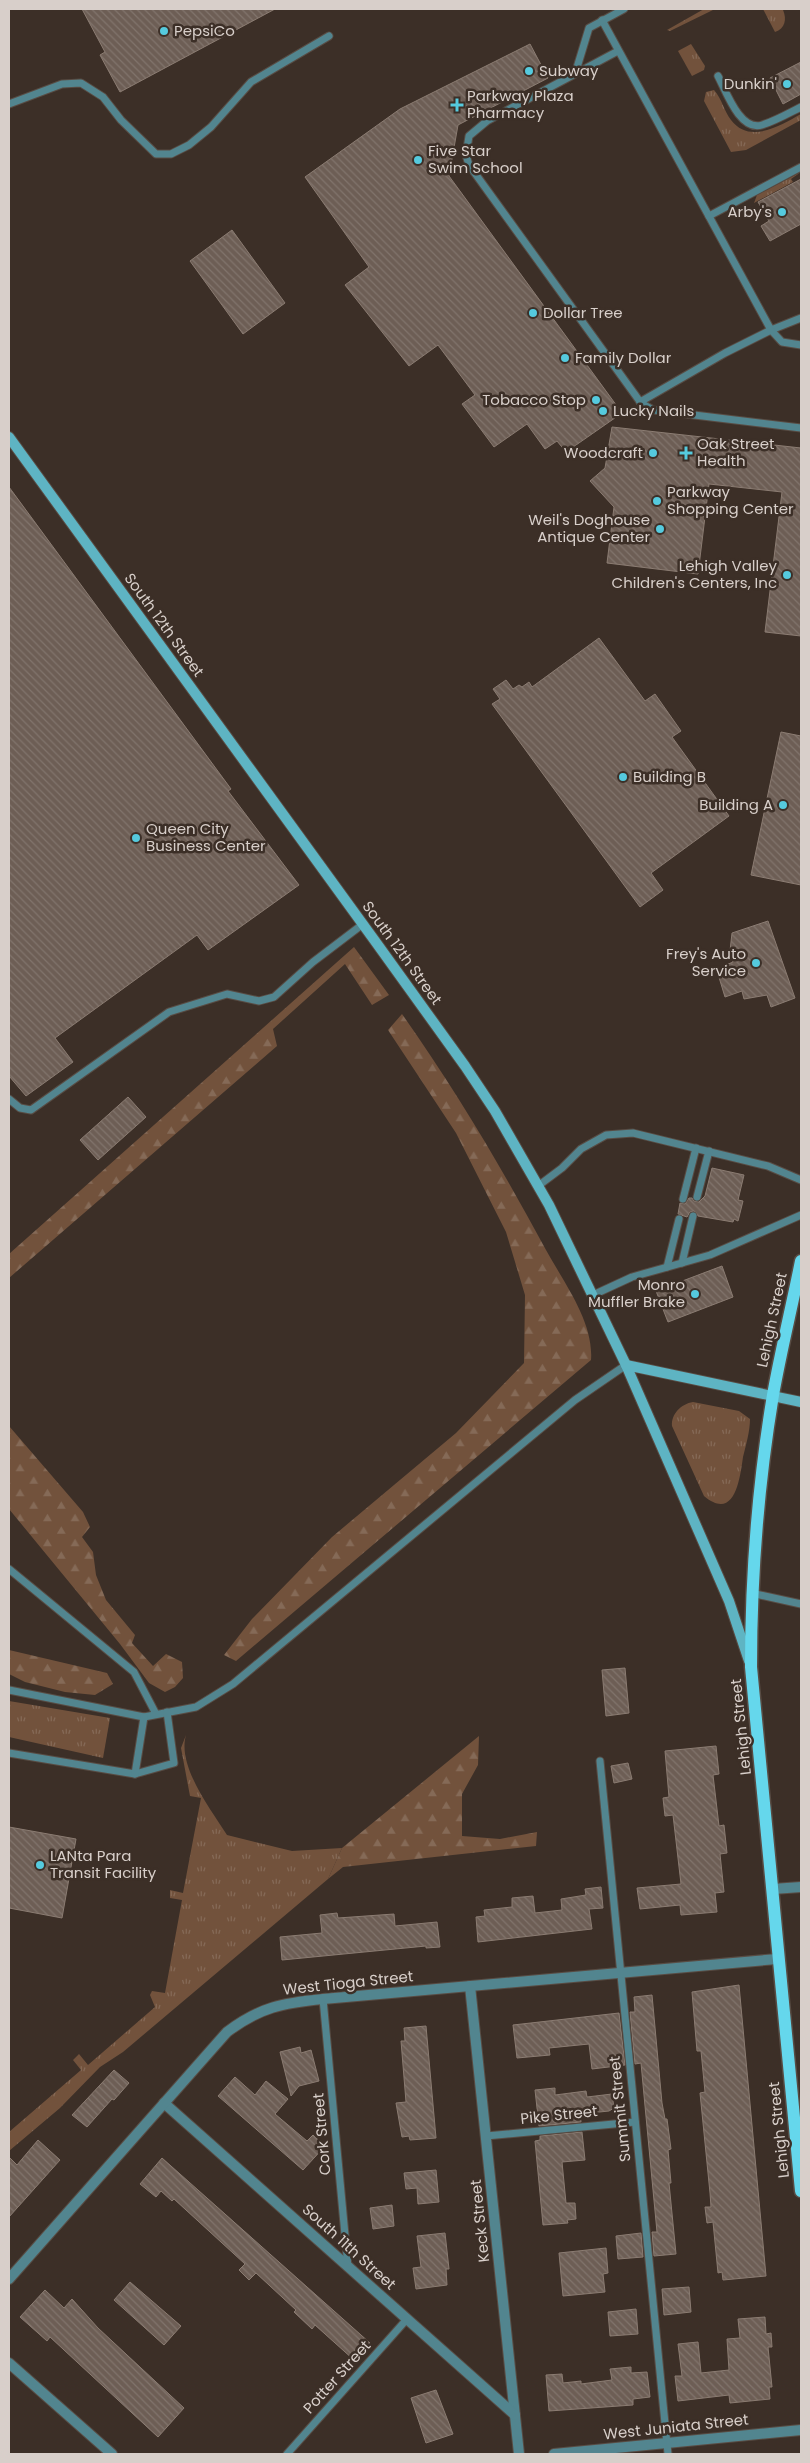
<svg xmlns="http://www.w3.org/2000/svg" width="810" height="2463" viewBox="0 0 810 2463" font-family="Poppins,sans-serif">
<defs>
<pattern id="grass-tufts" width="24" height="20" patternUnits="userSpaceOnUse" patternTransform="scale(1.25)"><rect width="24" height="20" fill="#72523c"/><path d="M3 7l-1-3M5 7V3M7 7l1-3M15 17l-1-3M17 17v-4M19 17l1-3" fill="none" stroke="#856a57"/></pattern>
<pattern id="forest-firs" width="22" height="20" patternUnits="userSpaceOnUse" patternTransform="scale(1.25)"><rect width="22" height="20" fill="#72523c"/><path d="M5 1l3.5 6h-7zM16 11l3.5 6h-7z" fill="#856a57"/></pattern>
<pattern id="building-back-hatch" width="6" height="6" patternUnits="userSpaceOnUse" patternTransform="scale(1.25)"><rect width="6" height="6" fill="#6d5e55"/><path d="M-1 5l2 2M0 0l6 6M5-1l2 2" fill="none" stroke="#81746c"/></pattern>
</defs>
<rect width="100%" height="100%" fill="#3c2f27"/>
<!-- grass -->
<g fill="url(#grass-tufts)">
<polygon points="704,9 715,9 670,31 667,30"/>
<path d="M763,9L783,10C787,19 785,29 775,32Z"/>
<polygon points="691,44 705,66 704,70 692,76 678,51"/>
<path d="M714,90C722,99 724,111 731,120C750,145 781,125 801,114V120L746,150L731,152L704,101L706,92Z"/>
<polygon points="801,172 791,179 793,182 754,203 757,195"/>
<path d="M693,1402L739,1411L750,1419C750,1431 746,1445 743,1457C740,1478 735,1522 704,1496L672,1426C671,1414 681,1404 693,1402Z"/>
<polygon points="9,1701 110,1718 103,1758 9,1737"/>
<path d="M186,1735C177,1766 210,1808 227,1835L292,1851L342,1848L328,1879L123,2052L100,2067L60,2108L9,2151V2132L81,2070L73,2060L79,2054L88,2065L155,2007L150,1995L152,1991L165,1993L182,1900L170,1898V1890L183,1893L201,1798L190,1796L181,1748Z"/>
</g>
<!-- forest -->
<g fill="url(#forest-firs)">
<polygon points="354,947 389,995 372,1005 345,964 273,1029 277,1046 9,1278 9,1254"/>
<path d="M402,1014C455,1089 502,1168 546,1250C564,1283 594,1322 591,1360L236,1661L224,1655L252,1619L332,1537L456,1433L524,1363L525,1295L506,1232L456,1133L388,1030Z"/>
<polygon points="9,1426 83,1512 90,1527 82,1537 93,1552 96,1575 106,1600 135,1635 132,1643 153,1666 166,1654 182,1662 183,1678 175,1687 165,1692 149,1683 120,1644 9,1509"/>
<polygon points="9,1650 107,1673 113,1684 95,1695 65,1692 25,1682 9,1674"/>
<polygon points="479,1736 478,1765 462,1794 462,1836 500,1839 537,1832 536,1846 343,1867 328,1879 342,1848"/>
</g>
<!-- building -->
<g fill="url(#building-back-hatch)" stroke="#8b7c72">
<polygon points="82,9 275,9 120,92 100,55 105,52"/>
<polygon points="530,44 548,78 458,125 449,176 622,413 566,452 557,441 545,449 527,424 494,447 462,404 475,395 438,345 409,366 345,285 369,267 305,177 400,109"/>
<polygon points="801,62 801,94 783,104 770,78"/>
<polygon points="801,179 801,224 770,241 761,226 769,221 758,202"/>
<polygon points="232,230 285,303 243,334 190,261"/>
<polygon points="612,427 801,448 801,636 765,632 782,492 709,484 698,574 607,563 614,507 590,481 605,468"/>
<polygon points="9,487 231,789 228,791 299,885 208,950 197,935 55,1038 73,1062 26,1096 9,1076"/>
<polygon points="599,638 645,701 655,694 681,731 672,737 729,816 651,873 663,890 640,907 492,704 500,699 493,689 506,680 513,689 519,685 522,687 529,682 532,687"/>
<polygon points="781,732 801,736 801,885 751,875"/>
<polygon points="768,921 795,998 771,1007 767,995 744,999 742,991 725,997 718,974 728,971 726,965 733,962 730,951 732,933"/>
<polygon points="128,1097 146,1117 98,1160 80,1140"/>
<polygon points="712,1168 744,1175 738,1200 743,1201 738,1221 734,1219 733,1222 698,1216 694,1211 690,1212 687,1217 678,1214 680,1203 685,1204 689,1198 692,1198 694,1201 699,1202 705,1196"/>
<polygon points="722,1266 733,1297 668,1322 656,1291"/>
<polygon points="625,1668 629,1713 606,1716 602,1670"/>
<polygon points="716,1746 719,1774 713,1775 719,1826 724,1825 727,1853 720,1854 724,1892 715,1893 717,1912 681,1915 680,1905 640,1909 637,1888 681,1884 673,1815 665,1816 663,1798 669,1797 665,1751"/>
<polygon points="628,1763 632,1779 614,1783 611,1766"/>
<polygon points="9,1827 76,1839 62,1918 9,1908"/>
<polygon points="601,1887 603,1908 589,1909 592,1929 478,1942 476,1917 485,1916 484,1910 512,1907 512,1898 533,1896 535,1913 562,1910 561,1899 586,1895 585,1889"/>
<polygon points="337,1913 338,1918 394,1914 395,1926 437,1922 440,1947 426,1948 426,1946 282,1960 280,1937 322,1933 320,1915"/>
<polygon points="739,1985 766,2276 723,2280 722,2272 718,2273 713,2222 707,2223 705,2207 711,2207 710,2193 700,2093 705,2092 701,2051 697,2051 692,1992"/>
<polygon points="652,1995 662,2103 665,2119 667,2119 671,2149 668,2150 671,2183 669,2183 676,2254 654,2256 652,2232 657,2232 645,2106 641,2063 635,2064 630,2012 635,2012 634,1997"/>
<polygon points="619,2013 625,2065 592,2069 589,2044 549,2048 550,2055 517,2058 513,2025"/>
<polygon points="426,2026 436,2138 410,2140 409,2136 402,2137 396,2103 406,2102 401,2041 405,2041 404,2028"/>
<polygon points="300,2047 301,2053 311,2050 319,2081 299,2086 291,2096 280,2052"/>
<polygon points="114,2070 129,2083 114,2100 112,2099 87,2127 72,2115"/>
<polygon points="235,2077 255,2095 266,2081 288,2099 275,2114 307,2141 313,2135 325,2146 303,2170 218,2096"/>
<polygon points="555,2088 555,2095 586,2091 587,2097 612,2094 614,2108 609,2111 580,2114 581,2122 539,2126 535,2090"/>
<polygon points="582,2132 585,2160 562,2162 566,2203 575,2203 576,2219 567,2220 568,2223 543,2225 535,2141 540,2140 540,2136"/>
<polygon points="38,2140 60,2160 9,2217 9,2157 17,2165"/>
<polygon points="162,2158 370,2343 354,2360 315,2325 312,2329 294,2312 296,2310 256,2273 249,2280 239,2270 245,2264 174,2199 172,2201 161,2191 156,2197 140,2184"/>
<polygon points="436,2170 439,2202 418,2204 417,2188 406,2189 404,2173"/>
<polygon points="392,2205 394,2226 373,2229 370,2208"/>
<polygon points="445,2233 449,2269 446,2269 447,2285 416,2289 413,2268 421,2267 417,2236"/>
<polygon points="641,2233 643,2257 618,2259 616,2236"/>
<polygon points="606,2248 608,2273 603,2274 605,2292 563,2296 559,2253"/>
<polygon points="130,2282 181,2326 164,2345 114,2300"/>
<polygon points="689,2287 691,2312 664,2315 662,2289"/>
<polygon points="45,2290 64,2308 72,2299 98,2328 184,2408 158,2437 50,2337 47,2341 20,2317"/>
<polygon points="636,2309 638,2334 610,2336 608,2312"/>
<polygon points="765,2317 766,2334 771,2333 772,2347 768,2347 772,2387 769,2387 770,2399 730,2403 729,2395 678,2401 675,2376 682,2376 678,2344 698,2342 701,2373 729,2370 727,2339 740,2338 738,2319"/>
<polygon points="631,2367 631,2373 647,2372 650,2397 633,2399 633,2405 549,2411 546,2375 562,2374 563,2383 581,2381 581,2384 612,2380 610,2369"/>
<polygon points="436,2390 453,2434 426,2443 411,2398"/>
</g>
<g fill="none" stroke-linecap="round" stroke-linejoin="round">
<!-- lane casing -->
<g stroke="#584c44" stroke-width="9">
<g id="lane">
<polyline points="602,20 771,330 801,318"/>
<polyline points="618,51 487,121 469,136 466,155 469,165 641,403 653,410 801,428"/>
<polyline points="575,74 589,28 624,9"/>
<path d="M718,76C726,91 740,132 762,125C775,121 789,113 801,107"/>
<polyline points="9,104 62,84 81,83 103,97 121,120 156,154 171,154 189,145 211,127 251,82 329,36"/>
<polyline points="709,216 801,167"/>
<polyline points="640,402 725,353 771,330 782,342 801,345"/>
<polyline points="9,1099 20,1108 31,1110 169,1012 227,994 259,1001 274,997 313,962 363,924"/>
<polyline points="538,1186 562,1168 581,1149 606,1135 633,1133 768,1166 801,1180"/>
<polyline points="697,1197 709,1151"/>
<polyline points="683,1199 696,1148"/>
<polyline points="682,1263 693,1216"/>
<polyline points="667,1267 679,1219"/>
<polyline points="593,1295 632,1277 710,1255 801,1215"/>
<polyline points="9,1569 134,1672 156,1714"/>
<polyline points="751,1593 801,1604"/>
<polyline points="9,1690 144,1717 196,1707 233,1684 575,1400 626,1365"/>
<polyline points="9,1753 135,1774 174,1763 167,1712"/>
<polyline points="600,1761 668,2454"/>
<polyline points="135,1774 144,1717"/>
<polyline points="323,1999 348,2267"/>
<polyline points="486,2136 635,2122"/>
<polyline points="287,2454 407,2319"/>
</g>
</g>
<!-- street casing -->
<g stroke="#584c44" stroke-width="12">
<g id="street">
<polyline points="773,1889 801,1887"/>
<polyline points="470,1986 519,2454"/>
<polyline points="164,2103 515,2415"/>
<path d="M9,2279L227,2032C260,2007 283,2003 323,1999L777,1959"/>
<polyline points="9,2363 112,2454"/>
<polyline points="554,2454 801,2430"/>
</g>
</g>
<!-- secondary casing -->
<g stroke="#584c44" stroke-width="12">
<g id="secondary">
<polyline points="9,437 375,941 465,1066 495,1111 549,1205 626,1365 729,1601 749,1661"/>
<polyline points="626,1365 801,1402"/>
</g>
</g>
<!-- primary casing -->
<g stroke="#584c44" stroke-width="15">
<path id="primary" d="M801,1261C792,1306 781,1350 773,1395C758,1485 751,1576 751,1667L801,2191"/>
</g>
<!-- lane -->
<use href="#lane" stroke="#52858f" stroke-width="7"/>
<!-- street -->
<use href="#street" stroke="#52858f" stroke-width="10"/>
<!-- secondary -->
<use href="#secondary" stroke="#5eb4c3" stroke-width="10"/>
<!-- primary -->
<use href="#primary" stroke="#65d7ec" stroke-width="12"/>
</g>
<!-- markers -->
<g fill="#55cade" stroke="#3c2f27" stroke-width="2">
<circle cx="164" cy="31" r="5"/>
<circle cx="529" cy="71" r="5"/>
<circle cx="787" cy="84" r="5"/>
<path d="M454.5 97.5h5v5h5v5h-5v5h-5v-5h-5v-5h5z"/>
<circle cx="418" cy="160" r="5"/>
<circle cx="782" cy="212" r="5"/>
<circle cx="533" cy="313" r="5"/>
<circle cx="565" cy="358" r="5"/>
<circle cx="596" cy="400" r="5"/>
<circle cx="603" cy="411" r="5"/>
<circle cx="653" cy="453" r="5"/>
<path d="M683.5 445.5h5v5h5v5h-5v5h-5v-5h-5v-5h5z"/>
<circle cx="657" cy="501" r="5"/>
<circle cx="660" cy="529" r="5"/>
<circle cx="787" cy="575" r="5"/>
<circle cx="623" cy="777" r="5"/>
<circle cx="783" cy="805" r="5"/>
<circle cx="136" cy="838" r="5"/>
<circle cx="756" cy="963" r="5"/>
<circle cx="695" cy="1294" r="5"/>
<circle cx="40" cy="1865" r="5"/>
</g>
<g text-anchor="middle" stroke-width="5" stroke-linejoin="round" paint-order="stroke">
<!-- poi labels -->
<g font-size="15" fill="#d8cfca" stroke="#3c2f27" text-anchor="start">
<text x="174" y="36">PepsiCo</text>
<text x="539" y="76">Subway</text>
<text x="777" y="89" text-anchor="end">Dunkin'</text>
<text x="467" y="101">Parkway Plaza<tspan x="467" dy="17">Pharmacy</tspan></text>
<text x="428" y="156">Five Star<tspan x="428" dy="17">Swim School</tspan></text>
<text x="772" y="217" text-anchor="end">Arby's</text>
<text x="543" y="318">Dollar Tree</text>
<text x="575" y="363">Family Dollar</text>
<text x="586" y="405" text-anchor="end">Tobacco Stop</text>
<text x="613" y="416">Lucky Nails</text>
<text x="697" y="449">Oak Street<tspan x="697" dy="17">Health</tspan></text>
<text x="643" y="458" text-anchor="end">Woodcraft</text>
<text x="667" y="497">Parkway<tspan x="667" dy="17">Shopping Center</tspan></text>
<text x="650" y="525" text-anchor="end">Weil's Doghouse<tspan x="650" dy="17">Antique Center</tspan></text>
<text x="777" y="571" text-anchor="end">Lehigh Valley<tspan x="777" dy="17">Children's Centers, Inc</tspan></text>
<text x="633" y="782">Building B</text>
<text x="773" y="810" text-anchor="end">Building A</text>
<text x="146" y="834">Queen City<tspan x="146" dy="17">Business Center</tspan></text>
<text x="746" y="959" text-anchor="end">Frey's Auto<tspan x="746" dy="17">Service</tspan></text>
<text x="685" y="1290" text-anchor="end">Monro<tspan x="685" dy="17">Muffler Brake</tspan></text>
<text x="50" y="1861">LANta Para<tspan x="50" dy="17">Transit Facility</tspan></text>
</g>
<!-- street labels -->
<g font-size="15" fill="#d8cfca" stroke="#3c2f27">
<text transform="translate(164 625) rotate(54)" y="5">South 12th Street</text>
<text transform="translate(402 953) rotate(54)" y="5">South 12th Street</text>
<text transform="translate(772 1320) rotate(-78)" y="5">Lehigh Street</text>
<text transform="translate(741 1727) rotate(-96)" y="5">Lehigh Street</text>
<text transform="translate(348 1983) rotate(-6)" y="5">West Tioga Street</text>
<text transform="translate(620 2109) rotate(-96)" y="5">Summit Street</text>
<text transform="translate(559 2115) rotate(-6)" y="5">Pike Street</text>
<text transform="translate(779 2130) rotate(-96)" y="5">Lehigh Street</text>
<text transform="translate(322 2134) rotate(-95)" y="5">Cork Street</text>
<text transform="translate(480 2221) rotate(-96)" y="5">Keck Street</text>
<text transform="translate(349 2247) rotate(42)" y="5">South 11th Street</text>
<text transform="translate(337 2377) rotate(-48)" y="5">Potter Street</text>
<text transform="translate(676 2427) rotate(-6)" y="5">West Juniata Street</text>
</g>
</g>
<!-- border -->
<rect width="810" height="2463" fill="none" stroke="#d8cfca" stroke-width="20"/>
</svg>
